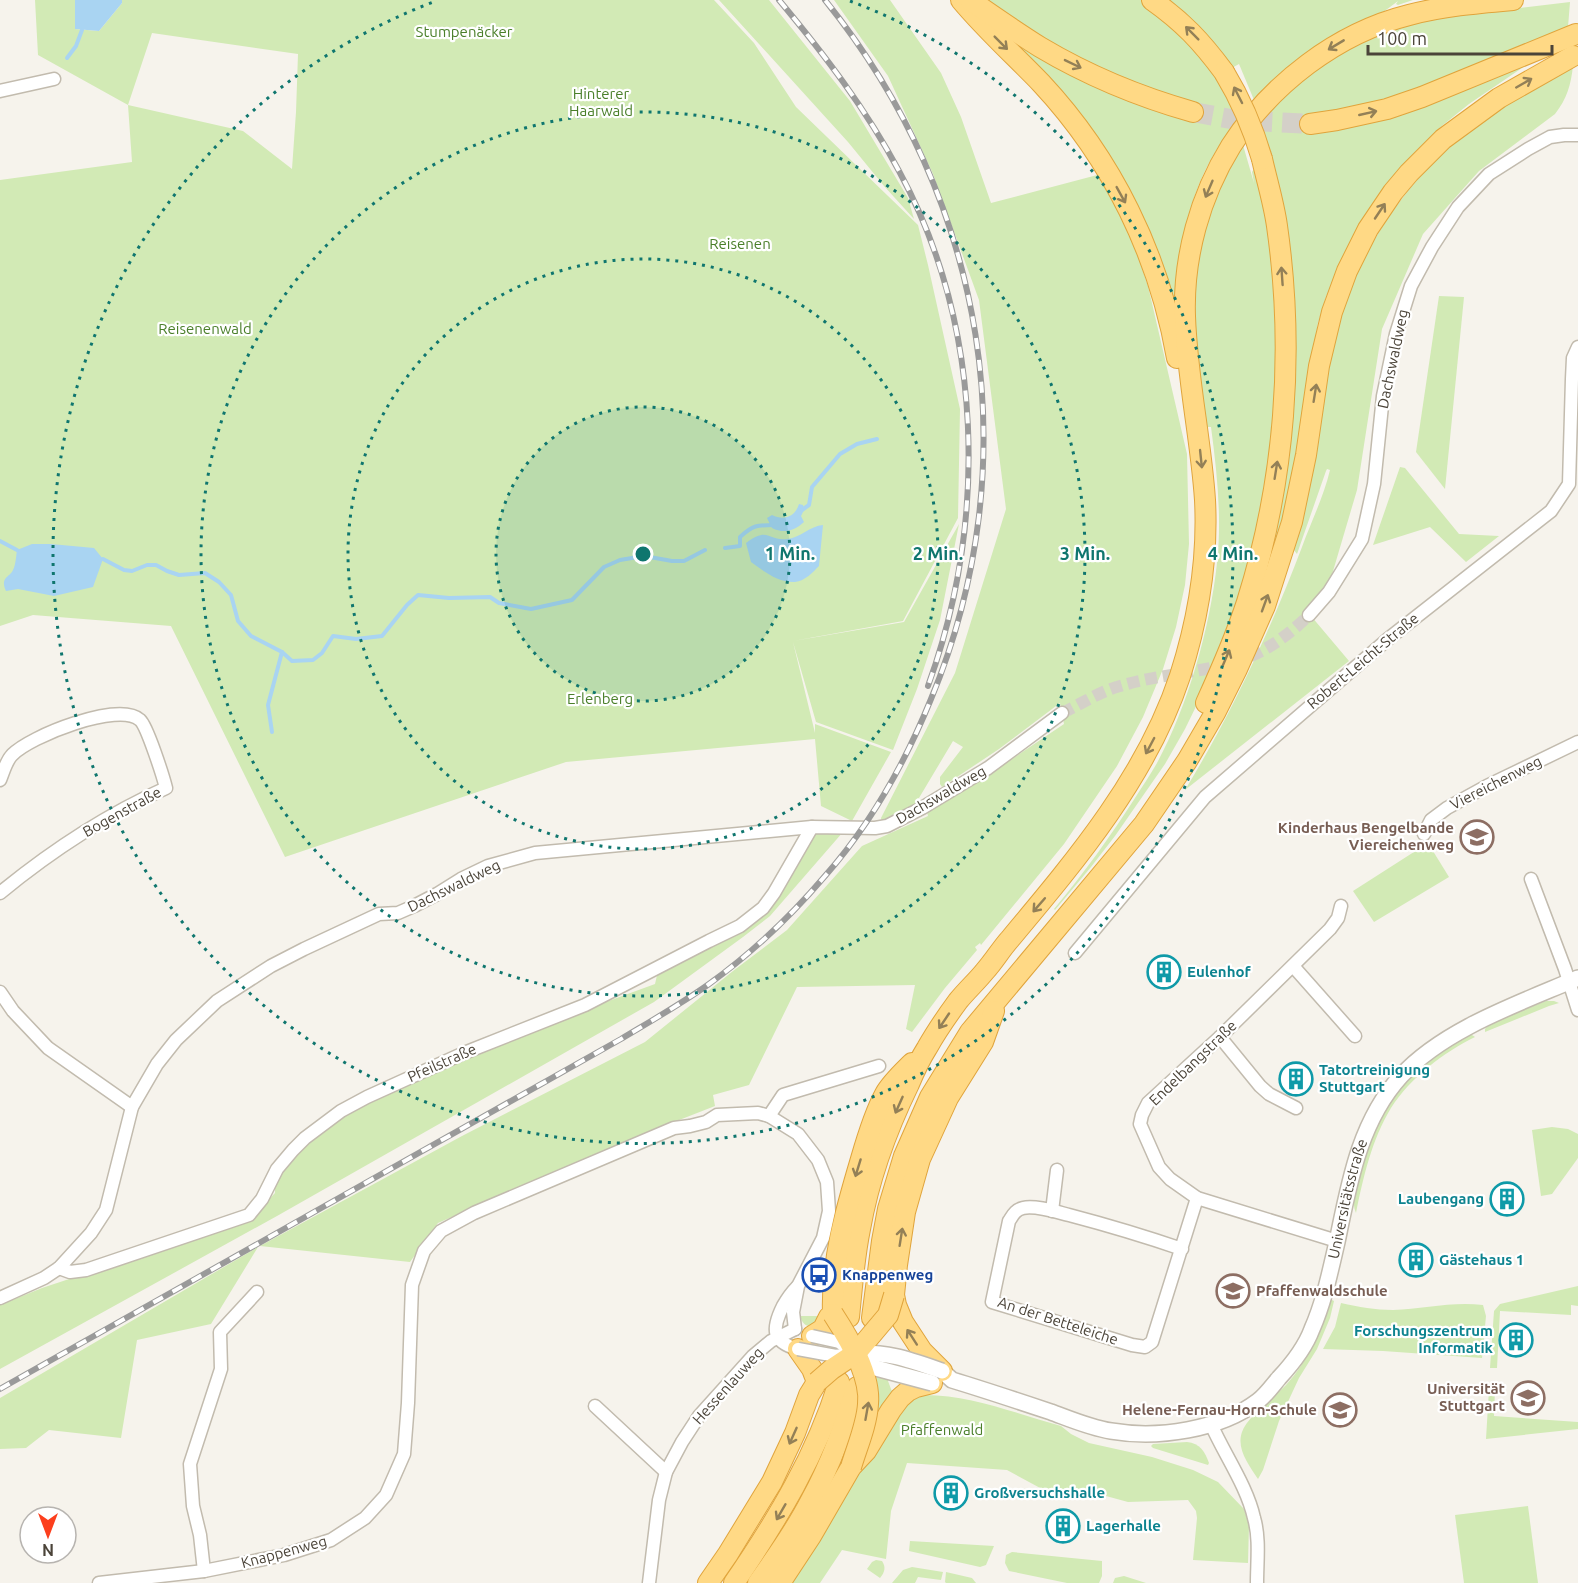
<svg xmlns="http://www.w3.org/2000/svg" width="1578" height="1583" viewBox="0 0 1578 1583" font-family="Ubuntu,sans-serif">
<rect width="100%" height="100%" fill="#f6f3ec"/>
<!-- green -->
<g fill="#d2eab5" fill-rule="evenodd">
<path d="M35,0H75V29L99,31L122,3V0H714L754,43L796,107L918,225L928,265L960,409L958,518L903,621L793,641L904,622L959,524L940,620L917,689L893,750L816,722L793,642L815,733V724L891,752L852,821L821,806L815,739L566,762L285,857L171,626L33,615L0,626V180L132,162L128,105L38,55ZM152,33L298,54L296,112L292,169L243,131L128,105Z"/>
<polygon points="719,0 769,0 850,101 908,198 914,219 884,186 848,142"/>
<polygon points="834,0 890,0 941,73 961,117 991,203 1101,174 1131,235 1148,286 1187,454 1189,544 1185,585 1176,627 1163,669 1143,717 1117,766 1064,844 981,945 980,943 975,947 977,950 945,988 912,1032 906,1029 915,985 797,987 749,1085 713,1095 715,1106 646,1133 438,1223 410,1262 260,1246 462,1136 645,1042 733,971 787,930 862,846 928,816 927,812 991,773 1064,724 1060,703 999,749 942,787 940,784 940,777 963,747 953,741 916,803 918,806 882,824 881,818 955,673 1006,509 979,300 933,174 888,76"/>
<path d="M983,0H1144L1206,57L1229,99L1237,122C1192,173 1177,245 1175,311L1147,229L990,22L1029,48L1185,102L1088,67Z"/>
<polygon points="1160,0 1413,0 1398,5 1396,4 1398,1 1382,13 1322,43 1300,58 1281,73 1254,100 1239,64 1230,69"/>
<path d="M1570,2L1568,27L1478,70L1310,124L1538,57L1469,104L1443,125L1416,151L1390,181L1348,249L1326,297L1318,323L1295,461L1283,518L1277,541L1259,592C1270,548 1284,503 1289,458C1292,434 1293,410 1294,386C1295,357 1296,328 1294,299C1290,238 1278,178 1261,120L1294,87L1342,51L1391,29L1426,19Z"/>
<path d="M1573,66C1571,84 1567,99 1555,114L1479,171L1423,234L1382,329L1357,490L1331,578L1306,610L1349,661L1185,790C1232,713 1270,631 1302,547C1311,522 1324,496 1330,470L1327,469L1326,471L1297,554L1293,549C1303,516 1311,484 1316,451C1321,416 1324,381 1332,347C1357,244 1416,162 1505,105C1527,91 1550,79 1573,66Z"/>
<path d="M1243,145L1254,183L1252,172L1256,166L1271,238L1280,383L1262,513L1240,598L1207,684L1185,729L1165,764L1115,836L1091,867L1055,910L1054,909C1084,873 1110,837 1135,798C1142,787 1150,775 1157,763C1188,706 1210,628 1217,563C1222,518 1217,472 1211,427H1207L1200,384L1193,332L1196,262L1213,198Z"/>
<polygon points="1439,296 1464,297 1445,489 1416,452"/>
<polygon points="1400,467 1405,468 1459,534 1499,536 1466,562 1430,527 1373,545"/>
<polygon points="816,831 843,832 770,916 743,937 654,1002 277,1216 0,1369 0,1305 42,1288 250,1219 275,1193 275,1186 295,1152 345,1114 365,1103 543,1025 655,984 658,971 746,925"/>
<polygon points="1428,843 1449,877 1374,922 1353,891"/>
<polygon points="1546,1001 1554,1001 1559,1003 1549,1006 1485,1032 1485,1029 1490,1023"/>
<path d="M1469,1033L1475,1037C1443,1053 1411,1077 1391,1108C1372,1139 1363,1178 1356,1213C1351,1202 1356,1189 1359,1177C1369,1131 1395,1085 1434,1056C1445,1048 1458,1041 1469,1033Z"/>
<polygon points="1552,1127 1568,1129 1578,1134 1578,1158 1552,1194 1541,1196 1532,1130"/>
<polygon points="258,1247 211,1324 137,1340 121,1438 49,1430 26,1448 0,1449 0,1398"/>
<polygon points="1578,1286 1578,1306 1571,1305 1571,1315 1500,1311 1497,1368 1490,1368 1494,1311 1500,1304"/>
<path d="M1330,1299L1334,1301L1330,1318L1317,1349L1299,1378L1279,1421L1263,1470L1258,1479C1249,1465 1236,1449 1242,1432C1247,1417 1274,1397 1286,1385C1308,1361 1321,1331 1330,1299Z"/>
<path d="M1341,1303C1359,1307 1375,1310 1393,1310C1423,1309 1453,1301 1483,1305L1486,1316L1482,1358L1383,1351L1323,1349L1335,1327Z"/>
<path d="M800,1316H825L812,1327C805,1326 802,1323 800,1316Z"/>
<polygon points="877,1373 889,1376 888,1381 894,1397 869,1427 873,1389"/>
<polygon points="1489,1389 1495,1389 1494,1416 1578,1422 1578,1429 1486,1439"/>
<path d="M925,1395C971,1395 1017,1414 1061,1426L1071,1434L1089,1443L1152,1457L1193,1470L1218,1482L1244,1509L1249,1525L1248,1563L1193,1560L1197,1518L1196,1511L1188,1500L1128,1502L1095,1493L1042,1489L1007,1470L907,1463L891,1511L886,1559L842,1550L820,1583H788L817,1541L897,1413L910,1401Z"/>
<path d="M1187,1442C1200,1443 1205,1452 1209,1463L1208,1465L1153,1448L1151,1446L1153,1444Z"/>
<polygon points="1528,1506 1538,1583 1464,1583 1455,1515"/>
<polygon points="910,1541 994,1546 986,1565 980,1567 909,1551"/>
<polygon points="1012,1552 1102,1561 1102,1576 1099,1583 1067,1583 1009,1571 1005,1563 1006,1555"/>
<path d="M876,1560L882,1561C886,1567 885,1572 880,1578L867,1569L872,1562Z"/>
<polygon points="912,1567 943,1572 941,1580 918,1577 915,1583 892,1583 903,1570"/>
<polygon points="946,1572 972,1578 976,1583 946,1583 945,1582"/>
<polygon points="1124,1576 1146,1583 1113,1583 1115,1578"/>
</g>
<!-- water -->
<g fill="#a9d4f2">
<polygon points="75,0 122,0 122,3 99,31 75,29"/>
<path d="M799,504L803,505L804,510L801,516L804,522C794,531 784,534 772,528L767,518L772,515C784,521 795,517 799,504Z"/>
<path d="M823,525L819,566C813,572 805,581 795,582C779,583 763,571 751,562L746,543C769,526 767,541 787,539C800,538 810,526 823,525Z"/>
<path d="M32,544H51L94,548L103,559L93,587L54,596L18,589L6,591C0,577 9,578 13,570C16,564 16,556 17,550Z"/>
</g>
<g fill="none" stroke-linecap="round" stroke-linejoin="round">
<!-- stream -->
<g stroke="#a9d4f2" stroke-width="4">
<polyline points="67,58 76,46 82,30"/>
<polyline points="802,510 809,505 812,487 840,454 857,444 877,439"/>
<polyline points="0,541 17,550"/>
<path d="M725,548L740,546V537C753,525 757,525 774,525"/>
<polyline points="103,559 124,570 132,571 147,565 156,565 167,571 179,575 205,573 219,582 231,595 238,621 251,636 282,652 292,661 313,660 322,653 333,636 356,639 382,636 407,605 418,595 449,598 490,597 499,603 531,609 572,600 604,567 620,560 644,556 672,561 684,561 705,550"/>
<polyline points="272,732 268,705 282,652"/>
</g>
<!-- minor-tunnel -->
<path stroke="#d4d0c8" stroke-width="12" stroke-dasharray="12 6" stroke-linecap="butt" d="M1062,713C1081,704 1101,691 1120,686C1160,674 1202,673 1241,660C1267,651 1290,634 1309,615"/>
<!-- trunk-tunnel -->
<polyline stroke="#d4d0c8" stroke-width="20" stroke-dasharray="20 10" stroke-linecap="butt" points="1193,112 1236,120 1310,124"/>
<!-- minor casing -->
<g stroke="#c2bbae" stroke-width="15">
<g id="minor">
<polyline points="0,91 54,79"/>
<polyline points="1309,615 1329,592 1362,539 1374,484 1383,396 1396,334 1411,286 1432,247 1458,207 1489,174 1528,149 1550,137 1564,135 1578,135"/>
<path d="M0,780C3,773 6,761 12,755C30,736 119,701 140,720C147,726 163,776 166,788C106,815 51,851 0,893"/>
<polyline points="1424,834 1431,820 1447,808 1487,786 1578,742"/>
<polyline points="1531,879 1565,969 1578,1010"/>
<polyline points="1075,953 1205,797 1388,639 1551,511 1569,484 1572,379 1573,358 1578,347"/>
<polyline points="1293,966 1355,1036"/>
<polyline points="0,992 13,1011 48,1048 132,1107"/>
<polyline points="1220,1037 1260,1086 1269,1094 1296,1108"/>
<polyline points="769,1116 783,1095 879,1066"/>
<polyline points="1052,1211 1057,1170"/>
<polyline points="1337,1241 1197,1198 1170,1179 1159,1167 1140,1124 1142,1115 1148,1103 1220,1037 1330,929 1338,918 1341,906"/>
<path d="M1182,1249C1144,1236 1107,1225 1069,1215C1057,1212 1035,1205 1023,1208C1015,1210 1013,1215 1009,1221L992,1302L1132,1345L1145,1347L1152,1342L1197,1198"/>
<polyline points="59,1268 70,1272 86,1270 249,1215 262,1199 277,1169 293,1150 305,1138 341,1111 367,1097 464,1053 585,1005 709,941 740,926 763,908 774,893 812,827"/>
<path d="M797,1287C791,1293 787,1299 783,1306C772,1328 771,1342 798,1349"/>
<polyline points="0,1298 44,1278 59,1268 91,1233 106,1210 132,1107 157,1064 176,1040 217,1001 271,966 304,949 379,914 398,913 414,906 437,894 461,879 488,866 535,853 812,827 875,828 887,826 922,808 988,768 1062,713"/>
<polyline points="595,1406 666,1472"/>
<path d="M1211,1424C1224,1454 1247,1486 1254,1518C1260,1538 1257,1562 1257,1583"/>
<polyline points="204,1571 200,1535 193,1506 190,1464 221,1369 220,1332 257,1292"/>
<polyline points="99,1583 204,1571 284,1555 331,1540 365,1518 386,1495 404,1454 408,1403 412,1285 424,1251 441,1231 474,1213 674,1128 690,1126 706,1122 717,1115 758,1113 769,1116 798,1134 818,1160 827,1182 829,1211 823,1238 798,1286 793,1312 795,1329"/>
<polyline points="649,1583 659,1500 666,1472 682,1442 699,1416 753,1356 771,1341 795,1329"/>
</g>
</g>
<!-- tertiary casing -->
<g stroke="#c2bbae" stroke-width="18">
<g id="tertiary">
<path id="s1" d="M942,1371L952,1380C985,1390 1018,1401 1051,1412C1070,1419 1091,1428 1111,1431C1158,1439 1220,1430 1258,1401C1266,1395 1273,1385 1279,1378C1293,1363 1305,1348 1312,1329C1324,1302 1330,1272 1337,1242C1349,1184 1359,1122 1401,1076C1444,1029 1520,1003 1578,978"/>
</g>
</g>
<!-- trunk casing -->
<g stroke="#e0a43c" stroke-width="22">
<g id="trunk">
<path d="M961,0C986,30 1014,55 1041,83C1112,159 1159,255 1177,358"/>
<path d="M970,0C993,16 1016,32 1040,47C1087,75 1140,97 1193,112"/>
<path d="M1152,0C1183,22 1201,41 1224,72"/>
<polyline points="1310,124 1337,120 1387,109 1422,97 1576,34"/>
<path d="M1206,703C1221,670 1236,636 1247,602C1285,481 1295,352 1277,226C1274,204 1267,181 1262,159"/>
<path d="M849,1317C852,1288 854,1258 860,1229C869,1178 886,1131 909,1084C914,1072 920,1059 927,1048C936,1032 947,1016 958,1001C967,990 977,981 985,971C994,961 1001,949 1010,939C1077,859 1147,776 1180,676C1198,620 1208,559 1205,500C1201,439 1187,378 1185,316C1183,257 1200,196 1231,146C1271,84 1337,33 1409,15C1443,6 1479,3 1513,0"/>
<polyline points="872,1318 882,1241 888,1209 904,1156 930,1097 970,1032 1144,824 1187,761 1215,713 1237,669 1265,606 1292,522 1306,455 1319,366 1332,312 1347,271 1368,229 1393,192 1409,173 1443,139 1499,98 1573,56"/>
<path d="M812,1336L823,1329L829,1317L833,1314C831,1261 846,1209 861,1159C867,1138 874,1114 885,1094C891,1083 903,1072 912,1063"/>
<polyline points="942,1371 922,1351 903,1322 896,1305 894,1295 897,1265 905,1212 920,1159 948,1098 983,1042 994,1011"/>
<polyline points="708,1583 728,1554 772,1482 795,1433 809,1395 817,1382 812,1369 798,1349"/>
<path d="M734,1583C777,1520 816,1456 839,1382"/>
<path d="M758,1583C777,1556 796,1529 811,1500C831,1464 844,1426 857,1387"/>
<polyline points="780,1583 811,1536 851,1467 866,1451 891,1410 900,1398 908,1391 916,1387 932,1383"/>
</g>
</g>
<!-- minor -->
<use href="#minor" stroke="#fff" stroke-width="12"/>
<!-- tertiary -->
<use href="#tertiary" stroke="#fff" stroke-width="15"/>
<!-- trunk -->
<use href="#trunk" stroke="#ffd985" stroke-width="20"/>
<!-- rail casing -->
<g stroke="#9a9a9a" stroke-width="6">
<g id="rail">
<path d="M779,0C824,54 866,109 899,171C984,328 988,520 928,686"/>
<path d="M0,1389L621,1039C651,1021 681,1004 709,984C752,953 791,916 825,876C870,825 905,763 931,699C1030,460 986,200 825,0"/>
</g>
</g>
<!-- rail -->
<use href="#rail" stroke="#fff" stroke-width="4" stroke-dasharray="11" stroke-linecap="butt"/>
<!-- minor-bridge casing -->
<g stroke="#c2bbae" stroke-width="15" stroke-linecap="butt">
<g id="minor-bridge">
<polyline points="812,1336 839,1342 852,1351"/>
<polyline points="798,1349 836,1356 849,1354"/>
</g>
</g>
<!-- tertiary-bridge casing -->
<g stroke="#c2bbae" stroke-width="18" stroke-linecap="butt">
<g id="tertiary-bridge">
<path d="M856,1353C890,1352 910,1360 942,1371"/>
<polyline points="858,1355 872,1367 932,1383"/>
</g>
</g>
<!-- trunk-bridge casing -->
<g stroke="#e0a43c" stroke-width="22" stroke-linecap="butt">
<g id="trunk-bridge">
<path d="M1224,72C1241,100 1253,128 1262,159"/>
<path d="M833,1314C848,1337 871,1375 868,1404C867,1424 857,1447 851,1467"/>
<polyline points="817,1382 832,1369 856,1353 888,1315 894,1295"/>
</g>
</g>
<!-- minor-bridge -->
<use href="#minor-bridge" stroke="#fff" stroke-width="12"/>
<!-- tertiary-bridge -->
<use href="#tertiary-bridge" stroke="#fff" stroke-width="15"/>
<!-- trunk-bridge -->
<use href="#trunk-bridge" stroke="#ffd985" stroke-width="20"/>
</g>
<!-- one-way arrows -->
<defs><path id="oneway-shaft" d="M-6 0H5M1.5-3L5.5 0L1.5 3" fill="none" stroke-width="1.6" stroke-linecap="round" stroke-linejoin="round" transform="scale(1.5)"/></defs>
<g stroke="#938057">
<use href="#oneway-shaft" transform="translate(1192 33) rotate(-135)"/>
<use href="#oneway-shaft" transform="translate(1001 43) rotate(45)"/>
<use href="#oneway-shaft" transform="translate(1336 45) rotate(149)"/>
<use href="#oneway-shaft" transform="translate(1073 64) rotate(26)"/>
<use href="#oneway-shaft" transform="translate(1524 83) rotate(-30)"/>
<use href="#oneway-shaft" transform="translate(1238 95) rotate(-117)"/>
<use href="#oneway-shaft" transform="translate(1368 113) rotate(-13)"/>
<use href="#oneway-shaft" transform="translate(1209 189) rotate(113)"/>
<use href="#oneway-shaft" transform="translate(1121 195) rotate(61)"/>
<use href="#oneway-shaft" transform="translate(1380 211) rotate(-56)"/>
<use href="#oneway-shaft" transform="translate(1282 276) rotate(-94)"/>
<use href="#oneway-shaft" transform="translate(1315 393) rotate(-81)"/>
<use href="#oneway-shaft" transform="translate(1201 459) rotate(84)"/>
<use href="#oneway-shaft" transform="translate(1276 470) rotate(-81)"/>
<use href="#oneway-shaft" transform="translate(1265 603) rotate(-70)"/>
<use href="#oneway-shaft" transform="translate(1226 658) rotate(-67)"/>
<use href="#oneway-shaft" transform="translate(1150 746) rotate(118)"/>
<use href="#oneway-shaft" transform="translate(1039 905) rotate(131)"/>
<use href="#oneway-shaft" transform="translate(944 1021) rotate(124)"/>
<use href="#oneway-shaft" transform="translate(899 1105) rotate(114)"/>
<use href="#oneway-shaft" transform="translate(858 1168) rotate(107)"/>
<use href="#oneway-shaft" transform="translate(901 1237) rotate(-81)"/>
<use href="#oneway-shaft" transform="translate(912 1337) rotate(-123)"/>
<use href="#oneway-shaft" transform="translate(867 1411) rotate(-80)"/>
<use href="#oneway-shaft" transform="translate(793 1436) rotate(114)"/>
<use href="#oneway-shaft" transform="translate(781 1512) rotate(120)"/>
</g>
<!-- distance rings -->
<circle cx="643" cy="554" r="147" fill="#0f766e" fill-opacity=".12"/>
<g fill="none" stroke="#0f766e" stroke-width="3" stroke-dasharray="3 6">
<circle cx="643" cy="554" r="147"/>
<circle cx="643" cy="554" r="295"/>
<circle cx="643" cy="554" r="442"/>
<path d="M850 1A590 590 0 1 1 436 1"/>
</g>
<!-- icons -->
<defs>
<g id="school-ring" transform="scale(1.725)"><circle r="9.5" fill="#fff" stroke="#8d6e63" stroke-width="1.5"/><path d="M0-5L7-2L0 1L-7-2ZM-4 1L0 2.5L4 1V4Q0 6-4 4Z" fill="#8d6e63"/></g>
<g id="building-ring" transform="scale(1.725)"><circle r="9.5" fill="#fff" stroke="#0f9aa8" stroke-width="1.5"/><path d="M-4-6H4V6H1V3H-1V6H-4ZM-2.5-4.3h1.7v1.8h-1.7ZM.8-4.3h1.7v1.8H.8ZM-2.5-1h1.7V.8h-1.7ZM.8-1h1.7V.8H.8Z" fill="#0f9aa8"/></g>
<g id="bus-ring" transform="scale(1.725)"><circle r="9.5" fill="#fff" stroke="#1a4fb4" stroke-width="1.5"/><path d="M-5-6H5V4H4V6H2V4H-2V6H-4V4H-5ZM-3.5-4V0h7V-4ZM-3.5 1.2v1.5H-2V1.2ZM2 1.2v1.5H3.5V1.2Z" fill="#1a4fb4"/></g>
<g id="university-ring" transform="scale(1.725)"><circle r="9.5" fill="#fff" stroke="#8d6e63" stroke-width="1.5"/><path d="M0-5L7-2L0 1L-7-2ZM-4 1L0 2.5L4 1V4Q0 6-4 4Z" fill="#8d6e63"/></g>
</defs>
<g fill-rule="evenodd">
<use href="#school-ring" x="1477" y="837"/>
<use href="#building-ring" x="1164" y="972"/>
<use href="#building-ring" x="1296" y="1079"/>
<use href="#building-ring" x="1507" y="1199"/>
<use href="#building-ring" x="1416" y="1260"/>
<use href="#bus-ring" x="819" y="1275"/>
<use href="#school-ring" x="1233" y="1291"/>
<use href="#building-ring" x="1516" y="1340"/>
<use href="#university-ring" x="1528" y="1398"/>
<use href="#school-ring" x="1340" y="1410"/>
<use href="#building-ring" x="951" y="1493"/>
<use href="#building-ring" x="1063" y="1526"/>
</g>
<g text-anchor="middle" stroke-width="4.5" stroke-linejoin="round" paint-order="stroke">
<!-- park labels -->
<g font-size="15" fill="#4a7f2a" stroke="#fff">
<text x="464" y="37">Stumpenäcker</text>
<text x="601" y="99">Hinterer<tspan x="601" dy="17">Haarwald</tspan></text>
<text x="740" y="249">Reisenen</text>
<text x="205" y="334">Reisenenwald</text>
<text x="600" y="704">Erlenberg</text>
<text x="942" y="1435">Pfaffenwald</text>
</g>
<!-- street labels -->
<g font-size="15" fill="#4b4439" stroke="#fff">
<text transform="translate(1393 359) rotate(-78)" y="5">Dachswaldweg</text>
<text transform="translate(1363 661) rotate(-40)" y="5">Robert-Leicht-Straße</text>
<text transform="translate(1496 783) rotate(-27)" y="5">Viereichenweg</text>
<text transform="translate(941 795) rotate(-30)" y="5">Dachswaldweg</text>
<text transform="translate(122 812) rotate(-29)" y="5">Bogenstraße</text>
<text transform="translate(454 886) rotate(-26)" y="5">Dachswaldweg</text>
<text transform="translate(442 1063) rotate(-24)" y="5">Pfeilstraße</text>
<text transform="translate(1193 1063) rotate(-44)" y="5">Endelbangstraße</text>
<text dy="5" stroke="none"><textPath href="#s1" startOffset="560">Universitätsstraße</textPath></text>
<text transform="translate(1058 1321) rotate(18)" y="5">An der Betteleiche</text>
<text transform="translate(728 1386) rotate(-48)" y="5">Hessenlauweg</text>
<text transform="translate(284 1552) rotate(-15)" y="5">Knappenweg</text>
</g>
<!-- education labels -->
<g font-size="15" font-weight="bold" fill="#785e54" stroke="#fff" text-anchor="end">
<text x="1454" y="833">Kinderhaus Bengelbande<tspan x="1454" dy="17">Viereichenweg</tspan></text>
<text x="1256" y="1296" text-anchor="start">Pfaffenwaldschule</text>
<text x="1505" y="1394">Universität<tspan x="1505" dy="17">Stuttgart</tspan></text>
<text x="1317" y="1415">Helene-Fernau-Horn-Schule</text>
</g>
<!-- culture labels -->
<g font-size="15" font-weight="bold" fill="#0d838f" stroke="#fff" text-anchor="start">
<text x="1187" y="977">Eulenhof</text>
<text x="1319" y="1075">Tatortreinigung<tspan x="1319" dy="17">Stuttgart</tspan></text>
<text x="1484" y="1204" text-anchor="end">Laubengang</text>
<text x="1439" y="1265">Gästehaus 1</text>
<text x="1493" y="1336" text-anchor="end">Forschungszentrum<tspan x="1493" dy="17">Informatik</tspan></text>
<text x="974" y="1498">Großversuchshalle</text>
<text x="1086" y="1531">Lagerhalle</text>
</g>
<!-- transit labels -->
<g font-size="15" font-weight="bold" fill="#164399" stroke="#fff" text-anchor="start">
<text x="842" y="1280">Knappenweg</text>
</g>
</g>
<circle cx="643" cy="554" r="9" fill="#0f766e" stroke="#fff" stroke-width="3"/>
<g font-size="18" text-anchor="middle" font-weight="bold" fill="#0f766e" stroke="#fff" stroke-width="4.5" stroke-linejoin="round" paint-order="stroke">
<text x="790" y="560">1 Min.</text>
<text x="938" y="560">2 Min.</text>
<text x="1085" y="560">3 Min.</text>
<text x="1233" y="560">4 Min.</text>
</g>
<!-- north arrow -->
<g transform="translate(48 1535) rotate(180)"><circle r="28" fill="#ffffff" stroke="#b7b4b0" stroke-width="1.5"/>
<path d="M0-4.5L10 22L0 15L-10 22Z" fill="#fc3f1d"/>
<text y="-9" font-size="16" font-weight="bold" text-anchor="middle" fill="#4b4439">N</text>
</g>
<!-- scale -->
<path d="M1368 45v9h184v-9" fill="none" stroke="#4b4439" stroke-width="3"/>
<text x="1377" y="45" font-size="18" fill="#4b4439" stroke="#ffffff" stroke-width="4.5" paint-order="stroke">100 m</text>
</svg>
